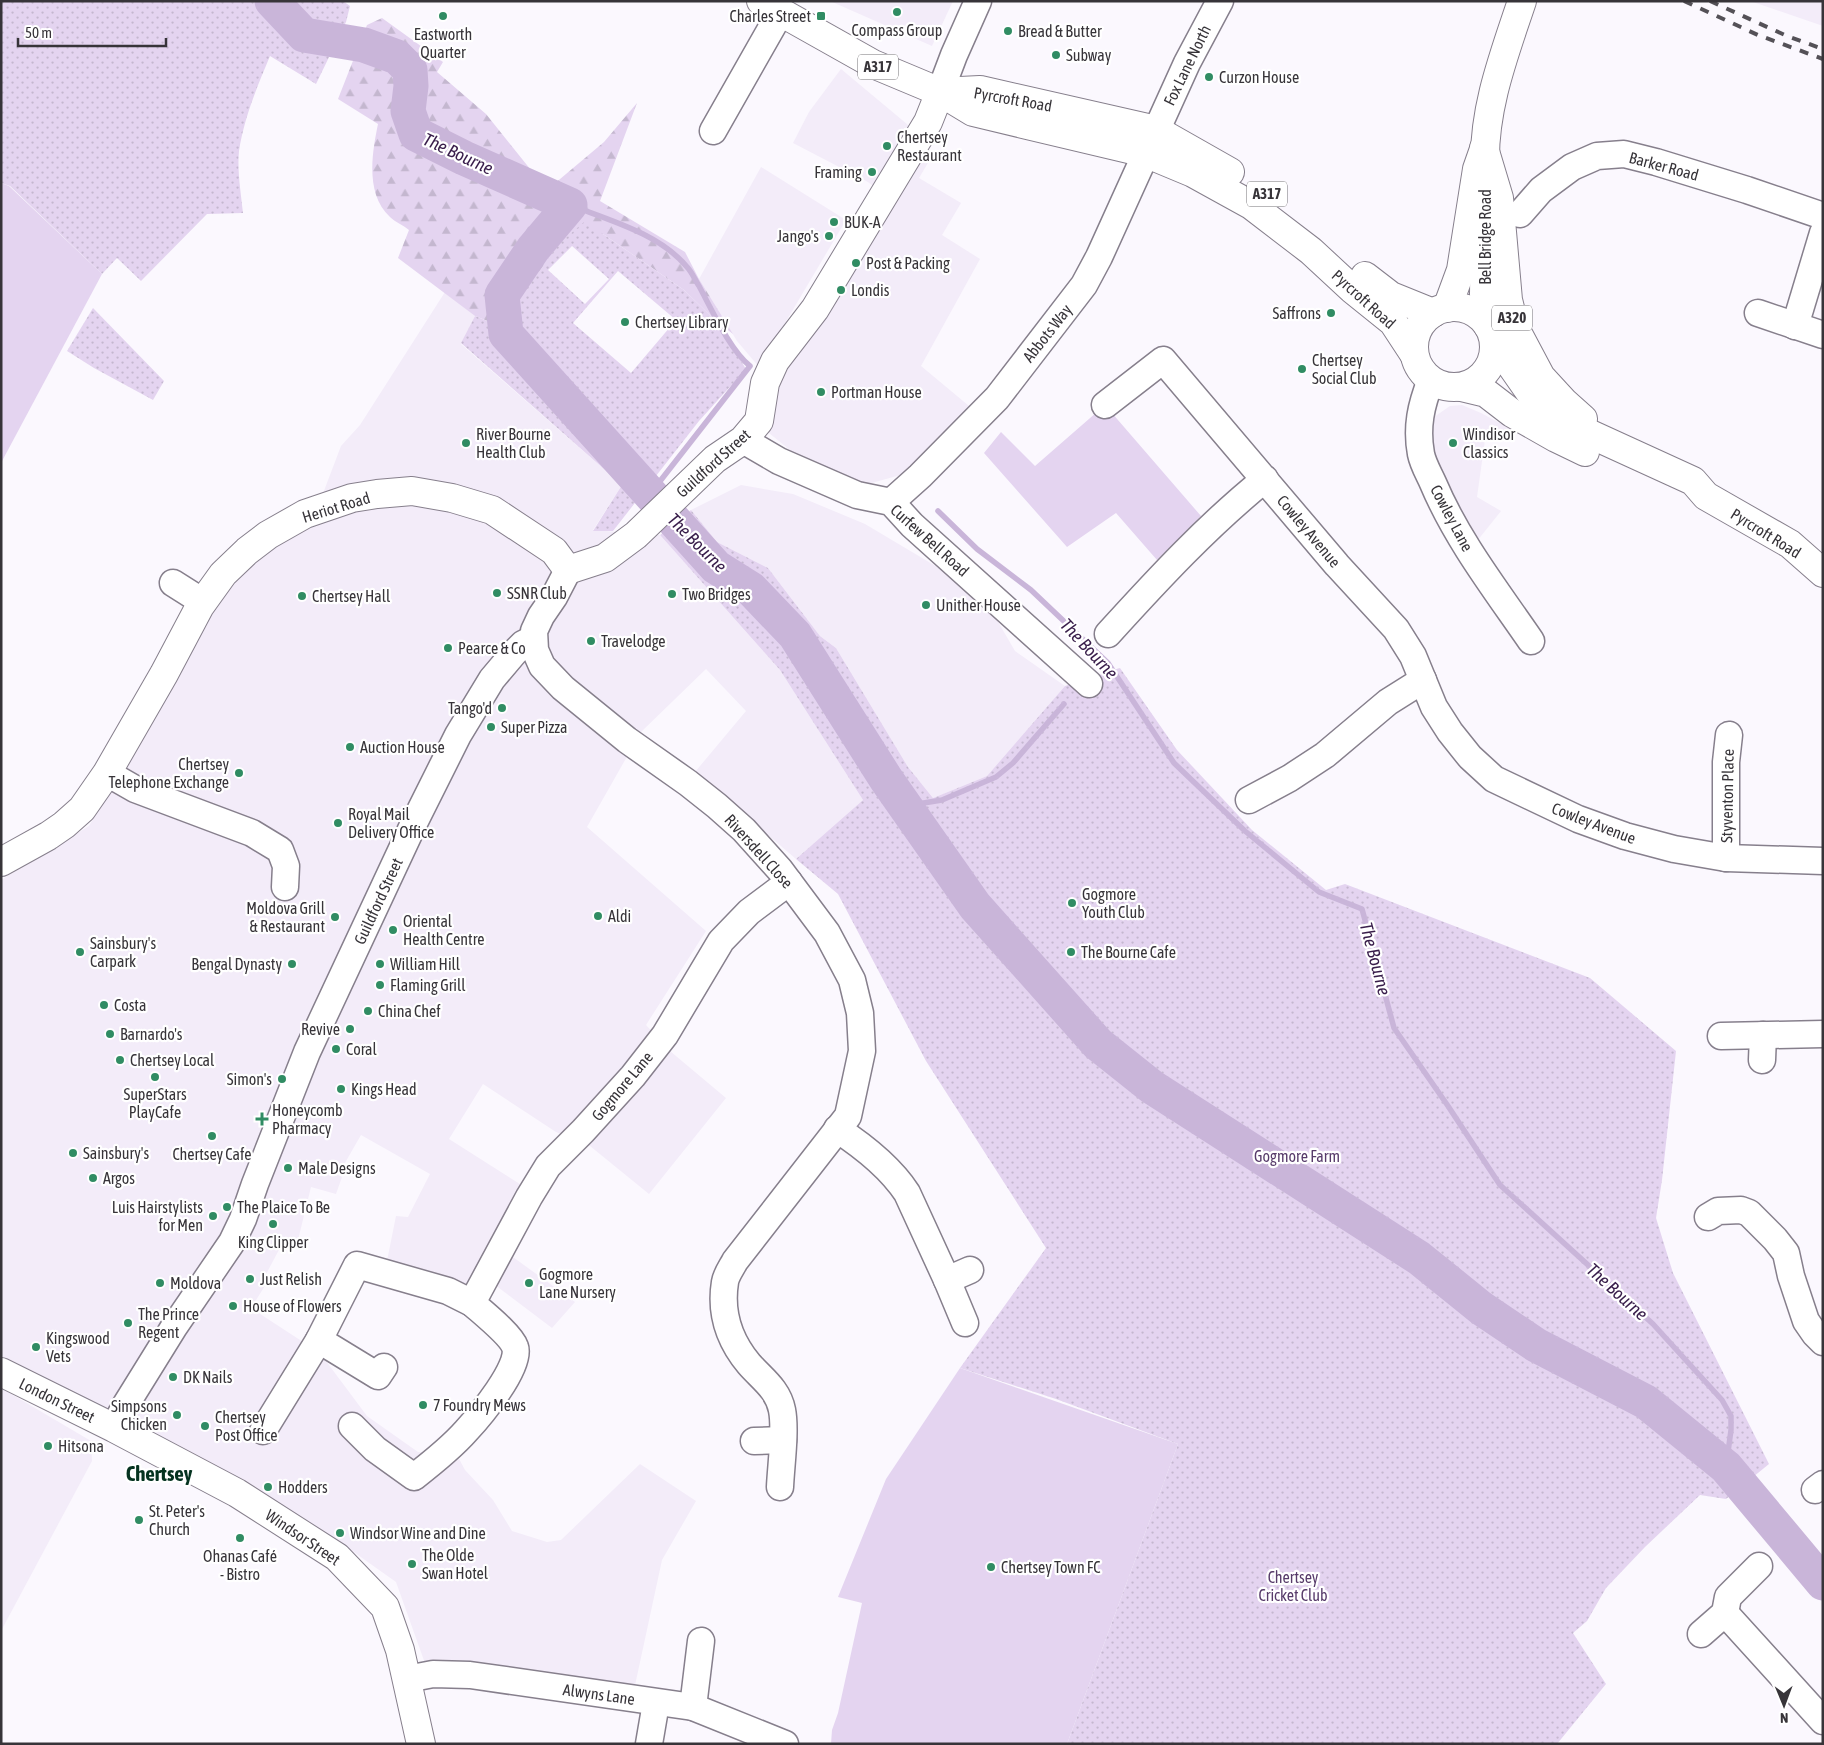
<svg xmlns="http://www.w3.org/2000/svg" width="1824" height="1745" viewBox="0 0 1824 1745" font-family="'Asap Condensed',sans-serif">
<defs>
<pattern id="forest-firs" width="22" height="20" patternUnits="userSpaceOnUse" patternTransform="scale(1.25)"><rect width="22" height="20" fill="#e4d4f0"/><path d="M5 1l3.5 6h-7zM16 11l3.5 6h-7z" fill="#c4b7cf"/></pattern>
<pattern id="park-dots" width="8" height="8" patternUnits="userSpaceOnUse" patternTransform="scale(1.25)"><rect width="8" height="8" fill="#e4d4f0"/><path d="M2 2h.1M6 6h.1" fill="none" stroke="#c4b7cf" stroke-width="1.8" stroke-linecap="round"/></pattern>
</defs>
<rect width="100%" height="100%" fill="#fbf8fe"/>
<!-- built -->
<g fill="#f3ecf9">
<polygon points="830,1 953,1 932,46"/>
<polygon points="1750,1 1823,1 1823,26"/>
<polygon points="841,69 920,135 932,156 919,178 961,203 942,235 980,259 921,366 969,406 904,474 868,484 824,475 795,454 769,433 767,397 891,200 868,182 793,143 809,112"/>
<polygon points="761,167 846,220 759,367 737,341 699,279"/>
<polygon points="445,292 475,316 461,344 622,485 593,530 660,535 780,670 863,800 796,859 695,772 746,711 706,669 641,732 587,827 706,931 646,1025 670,1051 726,1098 649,1194 590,1146 556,1132 483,1084 449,1139 523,1186 506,1252 575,1302 552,1328 491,1282 458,1284 387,1261 396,1216 408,1217 430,1174 361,1135 338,1175 342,1177 336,1194 311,1187 298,1240 281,1246 264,1278 268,1281 251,1308 320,1353 367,1416 418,1452 457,1455 465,1470 493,1500 512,1531 547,1542 561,1540 640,1464 696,1501 662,1560 634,1690 427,1669 396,1582 334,1538 1,1356 1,880 89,826 208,617 255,558 311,525 341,446 360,425"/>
<polygon points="1462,405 1481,413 1511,429 1485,440 1477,497 1501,511 1473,546 1436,467 1427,422 1450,406"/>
<polygon points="741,485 793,494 865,524 944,571 997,620 1015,651 1065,686 987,776 933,798 908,767 836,648 820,636 768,568 717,542 691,510"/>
<polygon points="1,1388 91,1441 92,1461 1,1631"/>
</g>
<!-- grass -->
<g fill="#e4d4f0">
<polygon points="1,183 9,186 102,274 1,463"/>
<polygon points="1105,405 1201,516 1157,560 1116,513 1067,547 984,453 1001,432 1035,466"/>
<polygon points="960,1368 1178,1444 1067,1744 831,1744 832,1730 838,1713 862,1603 838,1597 886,1479"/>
</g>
<!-- forest -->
<path fill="url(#forest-firs)" d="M382,18L443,62L437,72L486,114L547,190L604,142L637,103L600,201L685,252L699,279L733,334L715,320L684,290L603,234L559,244L515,332L475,316L398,258L409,230C403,225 395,222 390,217C365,194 372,153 378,124L338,99L367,25Z"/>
<!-- park -->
<g fill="url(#park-dots)" fill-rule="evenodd">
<path d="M1,1H343L350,6L346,22L316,84L270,56C257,87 244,118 239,151C237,171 241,193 243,213L207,214L141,281L117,258L102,274L10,186L1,183Z"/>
<path d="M584,222L603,234L684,290L715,320L746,369L699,421L613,531H593L622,485L461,343L475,316L514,332L515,304L559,244ZM572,246L609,279L585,304L548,270ZM618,271L676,320L631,373L573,323Z"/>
<polygon points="93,308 164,381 153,400 94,368 67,351"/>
<polygon points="691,510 717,542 768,568 820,636 836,648 908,767 933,798 987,776 1065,686 1120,668 1177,750 1252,830 1326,890 1345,884 1590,978 1676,1051 1662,1180 1656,1218 1673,1273 1769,1464 1726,1499 1700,1495 1645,1547 1606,1588 1587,1621 1573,1633 1606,1684 1557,1744 1067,1744 1178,1444 1056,1399 960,1368 1046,1248 926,1061 838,894 796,859 863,800 780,670 660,535"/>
</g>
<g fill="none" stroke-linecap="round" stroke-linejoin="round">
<!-- stream -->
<g stroke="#c9b5d9" stroke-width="5.5">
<path d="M570,205C609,220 660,234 687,267C692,272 695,280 699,286C712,310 730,350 750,366L650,494"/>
<polyline points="938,511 977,549 1031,590 1108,663 1174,763 1245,831 1319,892 1362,909 1394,1028 1448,1106 1500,1185 1653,1324 1722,1400 1731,1416 1731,1430 1726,1467"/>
<polyline points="905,806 942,800 996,777 1013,763 1064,704"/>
</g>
<!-- river -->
<polyline stroke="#c9b5d9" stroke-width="35" points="272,1 304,35 364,45 397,57 410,70 411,86 408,111 416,134 464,158 570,205 533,249 502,295 506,334 716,567 751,589 795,635 886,779 975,906 1098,1044 1152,1087 1419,1258 1481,1308 1536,1345 1646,1402 1726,1467 1823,1583"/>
<!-- minor casing -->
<g stroke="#867f8c" stroke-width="29">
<g id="minor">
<polyline points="940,92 954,55 978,1"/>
<polyline points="713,131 780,13"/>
<polyline points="1520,214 1541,190 1572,167 1597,156 1624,154 1656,162 1747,190 1823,216"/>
<polyline points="1758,313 1823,335"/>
<polyline points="1795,326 1823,233"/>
<path d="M1431,380C1421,405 1416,427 1421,454C1423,464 1429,474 1433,483C1457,540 1496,590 1531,641"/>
<polyline points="1105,405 1163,360 1337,565 1396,629 1413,656 1434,707 1450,732 1470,757 1494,779 1578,819 1625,836 1674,849 1726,858 1823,861"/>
<polyline points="743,440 779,461 857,495 891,502 912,525 1089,684"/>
<polyline points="891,502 920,476 997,398 1084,285 1099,257 1187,63 1220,1"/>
<path d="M568,570L554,597L541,616L534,631L535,650L542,666L563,688L627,740L688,783L717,806L744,830L780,870L827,933L852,980L860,1013L862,1051L848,1116L735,1261C732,1267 726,1275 725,1282C720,1313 729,1340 749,1364C762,1379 778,1389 782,1410C786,1430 781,1465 780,1487"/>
<polyline points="173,583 203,602"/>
<path d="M1108,634C1158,579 1208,525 1265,479"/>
<polyline points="107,773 135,789 252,833 280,850 286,866 285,887"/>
<polyline points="1249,800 1290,778 1325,755 1388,702 1423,680"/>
<polyline points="1726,858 1726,762 1729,735"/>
<polyline points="1721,1036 1823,1034"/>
<polyline points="1762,1060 1763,1035"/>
<path d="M837,1129C863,1146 890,1167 907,1193L947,1280L965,1323"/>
<polyline points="1708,1217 1718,1211 1741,1210 1749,1213 1775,1239 1786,1253 1791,1276 1806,1321 1815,1334 1823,1342"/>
<polyline points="947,1280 970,1270"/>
<polyline points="319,1340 378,1376 384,1367"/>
<path d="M352,1426L375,1449L414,1477C432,1463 451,1448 466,1431C479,1417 522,1366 515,1347C511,1335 482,1312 472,1303L529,1197L548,1166L583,1131L633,1076L665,1035L721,941L749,912L789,882"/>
<polyline points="114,1428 125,1406 174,1327 232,1242 243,1219 255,1184 307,1052 415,821 458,735 492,679 514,653 523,644 533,639"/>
<polyline points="263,1431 319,1340 357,1265 448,1291 472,1303"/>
<polyline points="754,1441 783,1440"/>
<polyline points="1815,1490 1823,1484"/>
<polyline points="1725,1613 1823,1721"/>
<polyline points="1701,1634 1725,1613 1728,1597 1759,1566"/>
<polyline points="407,1679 433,1674 470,1675 693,1707 785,1744"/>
<polyline points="693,1707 701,1641"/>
<polyline points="649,1744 656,1703"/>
</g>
</g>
<!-- major casing -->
<g stroke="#867f8c" stroke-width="30">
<g id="major">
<polyline points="761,1 873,64 940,92 973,112 1145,153 1193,173 1251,205 1311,251 1352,289 1393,322 1414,354"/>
<polyline points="940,92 980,90 1156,130 1230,172"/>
<polyline points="1484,148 1499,198 1508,300 1515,328 1541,377 1564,402 1583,419"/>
<path d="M1485,167C1483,109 1504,55 1522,1"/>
<polyline points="1485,217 1484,294 1488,326"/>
<polyline points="1365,276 1391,296 1433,313"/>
<circle cx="1454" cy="347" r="40"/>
<polyline points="1447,308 1461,270 1477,169 1484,149"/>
<polyline points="1494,341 1538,404 1577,428 1693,481 1706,496 1790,544 1823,573"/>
<polyline points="1461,387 1486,393 1512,413 1556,438 1585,452"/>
<polyline points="1,862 48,836 64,825 82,809 107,773 164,674 200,606 223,574 247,551 268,535 305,514 352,498 377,494 412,491 452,498 492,510 554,551 568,570 605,558 636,535 715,459 743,440 759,421 765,383 775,361 815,309 928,122 940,92"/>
<polyline points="1,1372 114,1428 237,1493 337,1557 385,1607 400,1650 421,1744"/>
</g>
</g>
<!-- minor -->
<use href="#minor" stroke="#fff" stroke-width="26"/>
<!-- major -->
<use href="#major" stroke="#fff" stroke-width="28"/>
<!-- rail -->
<g stroke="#545157" stroke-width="4" stroke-dasharray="9 9" stroke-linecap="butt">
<polyline points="1684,1 1758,35 1823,59"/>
<polyline points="1710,1 1787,36 1823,49"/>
</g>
</g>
<!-- markers -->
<g fill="#308c63" stroke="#fff" stroke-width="2">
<circle cx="897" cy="12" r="5"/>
<circle cx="443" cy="16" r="5"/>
<rect x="816" y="11" width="10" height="10" rx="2.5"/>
<circle cx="1008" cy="31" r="5"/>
<circle cx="1056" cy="55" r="5"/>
<circle cx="1209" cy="77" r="5"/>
<circle cx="887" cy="146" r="5"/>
<circle cx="872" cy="172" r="5"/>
<circle cx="834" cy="222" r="5"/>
<circle cx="829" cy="236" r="5"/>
<circle cx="856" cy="263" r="5"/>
<circle cx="841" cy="290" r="5"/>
<circle cx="1331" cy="313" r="5"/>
<circle cx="625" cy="322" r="5"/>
<circle cx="1302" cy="369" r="5"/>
<circle cx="821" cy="392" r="5"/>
<circle cx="466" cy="443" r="5"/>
<circle cx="1453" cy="443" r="5"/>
<circle cx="497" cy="593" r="5"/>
<circle cx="672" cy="594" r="5"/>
<circle cx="302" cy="596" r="5"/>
<circle cx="926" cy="605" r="5"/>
<circle cx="591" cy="641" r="5"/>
<circle cx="448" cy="648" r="5"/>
<circle cx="502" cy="708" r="5"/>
<circle cx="491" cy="727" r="5"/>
<circle cx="350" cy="747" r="5"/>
<circle cx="239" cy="773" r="5"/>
<circle cx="338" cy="823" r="5"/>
<circle cx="1072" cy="903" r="5"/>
<circle cx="598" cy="916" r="5"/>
<circle cx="335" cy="917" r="5"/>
<circle cx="393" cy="930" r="5"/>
<circle cx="80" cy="952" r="5"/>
<circle cx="1071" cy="952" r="5"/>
<circle cx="292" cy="964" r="5"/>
<circle cx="380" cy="964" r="5"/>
<circle cx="380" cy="985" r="5"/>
<circle cx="104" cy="1005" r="5"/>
<circle cx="368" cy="1011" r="5"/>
<circle cx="350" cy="1029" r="5"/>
<circle cx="110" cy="1034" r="5"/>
<circle cx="336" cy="1049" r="5"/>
<circle cx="120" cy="1060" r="5"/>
<circle cx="155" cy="1077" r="5"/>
<circle cx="282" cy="1079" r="5"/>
<circle cx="341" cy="1089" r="5"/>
<path d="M259.5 1111.5h5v5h5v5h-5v5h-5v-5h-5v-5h5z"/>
<circle cx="212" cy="1136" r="5"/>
<circle cx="73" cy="1153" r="5"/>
<circle cx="288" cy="1168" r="5"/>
<circle cx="93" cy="1178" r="5"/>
<circle cx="227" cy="1207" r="5"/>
<circle cx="213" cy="1216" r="5"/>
<circle cx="273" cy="1224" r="5"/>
<circle cx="250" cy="1279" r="5"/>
<circle cx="160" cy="1283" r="5"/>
<circle cx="529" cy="1283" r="5"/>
<circle cx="233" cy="1306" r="5"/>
<circle cx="128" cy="1323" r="5"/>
<circle cx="36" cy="1347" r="5"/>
<circle cx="173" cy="1377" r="5"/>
<circle cx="423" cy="1405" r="5"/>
<circle cx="177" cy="1415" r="5"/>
<circle cx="205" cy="1426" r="5"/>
<circle cx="48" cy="1446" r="5"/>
<circle cx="268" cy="1487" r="5"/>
<circle cx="139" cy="1520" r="5"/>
<circle cx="340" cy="1533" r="5"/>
<circle cx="240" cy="1538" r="5"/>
<circle cx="412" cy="1564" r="5"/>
<circle cx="991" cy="1567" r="5"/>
</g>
<g text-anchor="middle" stroke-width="4.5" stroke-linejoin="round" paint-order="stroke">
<!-- shield labels -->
<g fill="#fff" stroke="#737174" stroke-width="1">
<rect x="858" y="54.5" width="40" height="25" rx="4"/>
<rect x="1247" y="181.5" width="40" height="25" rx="4"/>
<rect x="1492" y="305.5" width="40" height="25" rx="4"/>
</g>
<g font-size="15" font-weight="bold" fill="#373439">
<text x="878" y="72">A317</text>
<text x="1267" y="199">A317</text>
<text x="1512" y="323">A320</text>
</g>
<!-- poi labels -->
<g font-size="16" fill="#373439" stroke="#fff" text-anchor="start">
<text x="811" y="22" text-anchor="end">Charles Street</text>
<text x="897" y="36" text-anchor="middle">Compass Group</text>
<text x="1018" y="37">Bread &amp; Butter</text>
<text x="443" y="40" text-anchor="middle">Eastworth<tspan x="443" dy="18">Quarter</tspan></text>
<text x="1066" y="61">Subway</text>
<text x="1219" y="83">Curzon House</text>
<text x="897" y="143">Chertsey<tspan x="897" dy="18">Restaurant</tspan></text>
<text x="862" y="178" text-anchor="end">Framing</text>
<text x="844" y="228">BUK-A</text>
<text x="819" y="242" text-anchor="end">Jango's</text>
<text x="866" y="269">Post &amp; Packing</text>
<text x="851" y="296">Londis</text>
<text x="1321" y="319" text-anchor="end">Saffrons</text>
<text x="635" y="328">Chertsey Library</text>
<text x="1312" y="366">Chertsey<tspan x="1312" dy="18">Social Club</tspan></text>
<text x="831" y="398">Portman House</text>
<text x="476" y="440">River Bourne<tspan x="476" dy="18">Health Club</tspan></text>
<text x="1463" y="440">Windisor<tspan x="1463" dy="18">Classics</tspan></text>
<text x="507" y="599">SSNR Club</text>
<text x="682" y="600">Two Bridges</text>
<text x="312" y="602">Chertsey Hall</text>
<text x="936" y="611">Unither House</text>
<text x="601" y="647">Travelodge</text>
<text x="458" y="654">Pearce &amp; Co</text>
<text x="492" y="714" text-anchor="end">Tango'd</text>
<text x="501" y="733">Super Pizza</text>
<text x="360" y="753">Auction House</text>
<text x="229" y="770" text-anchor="end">Chertsey<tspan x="229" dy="18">Telephone Exchange</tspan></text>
<text x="348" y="820">Royal Mail<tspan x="348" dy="18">Delivery Office</tspan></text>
<text x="1082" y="900">Gogmore<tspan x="1082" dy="18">Youth Club</tspan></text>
<text x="325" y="914" text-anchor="end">Moldova Grill<tspan x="325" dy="18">&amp; Restaurant</tspan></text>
<text x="608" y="922">Aldi</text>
<text x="403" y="927">Oriental<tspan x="403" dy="18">Health Centre</tspan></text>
<text x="90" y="949">Sainsbury's<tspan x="90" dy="18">Carpark</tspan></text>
<text x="1081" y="958">The Bourne Cafe</text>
<text x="282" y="970" text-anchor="end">Bengal Dynasty</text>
<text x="390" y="970">William Hill</text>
<text x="390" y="991">Flaming Grill</text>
<text x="114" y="1011">Costa</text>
<text x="378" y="1017">China Chef</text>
<text x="340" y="1035" text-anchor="end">Revive</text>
<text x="120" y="1040">Barnardo's</text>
<text x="346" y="1055">Coral</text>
<text x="130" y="1066">Chertsey Local</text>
<text x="272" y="1085" text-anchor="end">Simon's</text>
<text x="351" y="1095">Kings Head</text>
<text x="155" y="1100" text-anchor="middle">SuperStars<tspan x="155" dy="18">PlayCafe</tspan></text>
<text x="272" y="1116">Honeycomb<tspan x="272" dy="18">Pharmacy</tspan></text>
<text x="83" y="1159">Sainsbury's</text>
<text x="212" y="1160" text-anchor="middle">Chertsey Cafe</text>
<text x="298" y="1174">Male Designs</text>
<text x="103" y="1184">Argos</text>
<text x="203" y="1213" text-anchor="end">Luis Hairstylists<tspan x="203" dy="18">for Men</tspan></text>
<text x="237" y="1213">The Plaice To Be</text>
<text x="273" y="1248" text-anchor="middle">King Clipper</text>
<text x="539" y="1280">Gogmore<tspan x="539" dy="18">Lane Nursery</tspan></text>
<text x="260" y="1285">Just Relish</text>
<text x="170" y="1289">Moldova</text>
<text x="243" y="1312">House of Flowers</text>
<text x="138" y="1320">The Prince<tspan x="138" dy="18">Regent</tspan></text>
<text x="46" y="1344">Kingswood<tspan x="46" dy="18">Vets</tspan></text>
<text x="183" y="1383">DK Nails</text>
<text x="433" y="1411">7 Foundry Mews</text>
<text x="167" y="1412" text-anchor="end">Simpsons<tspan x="167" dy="18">Chicken</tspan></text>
<text x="215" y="1423">Chertsey<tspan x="215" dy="18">Post Office</tspan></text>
<text x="58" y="1452">Hitsona</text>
<text x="278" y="1493">Hodders</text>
<text x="149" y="1517">St. Peter's<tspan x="149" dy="18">Church</tspan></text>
<text x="350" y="1539">Windsor Wine and Dine</text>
<text x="422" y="1561">The Olde<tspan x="422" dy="18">Swan Hotel</tspan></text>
<text x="240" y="1562" text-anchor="middle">Ohanas Café<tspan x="240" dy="18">- Bistro</tspan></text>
<text x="1001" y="1573">Chertsey Town FC</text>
</g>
<!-- street labels -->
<g font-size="16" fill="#373439" stroke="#fff">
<text transform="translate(1187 65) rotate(-64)" y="6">Fox Lane North</text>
<text transform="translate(1013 99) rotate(10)" y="6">Pyrcroft Road</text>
<text transform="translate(1664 166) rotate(15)" y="6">Barker Road</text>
<text transform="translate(1485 237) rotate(-90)" y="6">Bell Bridge Road</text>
<text transform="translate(1364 299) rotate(42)" y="6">Pyrcroft Road</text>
<text transform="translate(1047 333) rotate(-52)" y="6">Abbots Way</text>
<text transform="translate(713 463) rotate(-42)" y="6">Guildford Street</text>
<text transform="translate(336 507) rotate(-17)" y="6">Heriot Road</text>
<text transform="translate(1452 518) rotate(62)" y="6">Cowley Lane</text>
<text transform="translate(1309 531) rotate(50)" y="6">Cowley Avenue</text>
<text transform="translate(1766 533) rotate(32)" y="6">Pyrcroft Road</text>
<text transform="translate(930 540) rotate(42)" y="6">Curfew Bell Road</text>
<text transform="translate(1727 796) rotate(-89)" y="6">Styventon Place</text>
<text transform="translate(1594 823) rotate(21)" y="6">Cowley Avenue</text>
<text transform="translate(759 851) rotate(48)" y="6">Riversdell Close</text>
<text transform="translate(378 901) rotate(-65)" y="6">Guildford Street</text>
<text transform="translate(622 1086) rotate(-50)" y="6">Gogmore Lane</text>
<text transform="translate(57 1400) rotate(26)" y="6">London Street</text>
<text transform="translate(303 1537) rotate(34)" y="6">Windsor Street</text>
<text transform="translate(599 1694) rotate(8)" y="6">Alwyns Lane</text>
</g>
<!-- park labels -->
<g font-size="16" fill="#573b6a" stroke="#fff">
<text x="1297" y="1162">Gogmore Farm</text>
<text x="1293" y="1583">Chertsey<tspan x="1293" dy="18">Cricket Club</tspan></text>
</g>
<!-- water labels -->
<g font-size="18" font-style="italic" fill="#391e4b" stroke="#fff">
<text transform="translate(458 154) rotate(25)" y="6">The Bourne</text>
<text transform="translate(697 543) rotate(45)" y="6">The Bourne</text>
<text transform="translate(1089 649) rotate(47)" y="6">The Bourne</text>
<text transform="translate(1375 959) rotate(75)" y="6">The Bourne</text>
<text transform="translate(1617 1292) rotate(42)" y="6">The Bourne</text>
</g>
<!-- district labels -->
<g font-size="21" font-weight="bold" fill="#053320" stroke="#fff">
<text x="159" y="1481">Chertsey</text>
</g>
</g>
<!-- border -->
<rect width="1824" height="1745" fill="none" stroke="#373439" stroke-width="5"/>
<!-- north arrow -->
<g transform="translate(1784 1705) rotate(179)" stroke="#ffffff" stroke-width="4" paint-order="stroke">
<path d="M0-4L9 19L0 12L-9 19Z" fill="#373439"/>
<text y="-8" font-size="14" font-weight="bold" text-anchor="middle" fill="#373439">N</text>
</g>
<!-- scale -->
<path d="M18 38v8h148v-8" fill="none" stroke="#373439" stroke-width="2.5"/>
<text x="25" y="38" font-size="15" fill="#373439" stroke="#ffffff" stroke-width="4" paint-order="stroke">50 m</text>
</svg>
